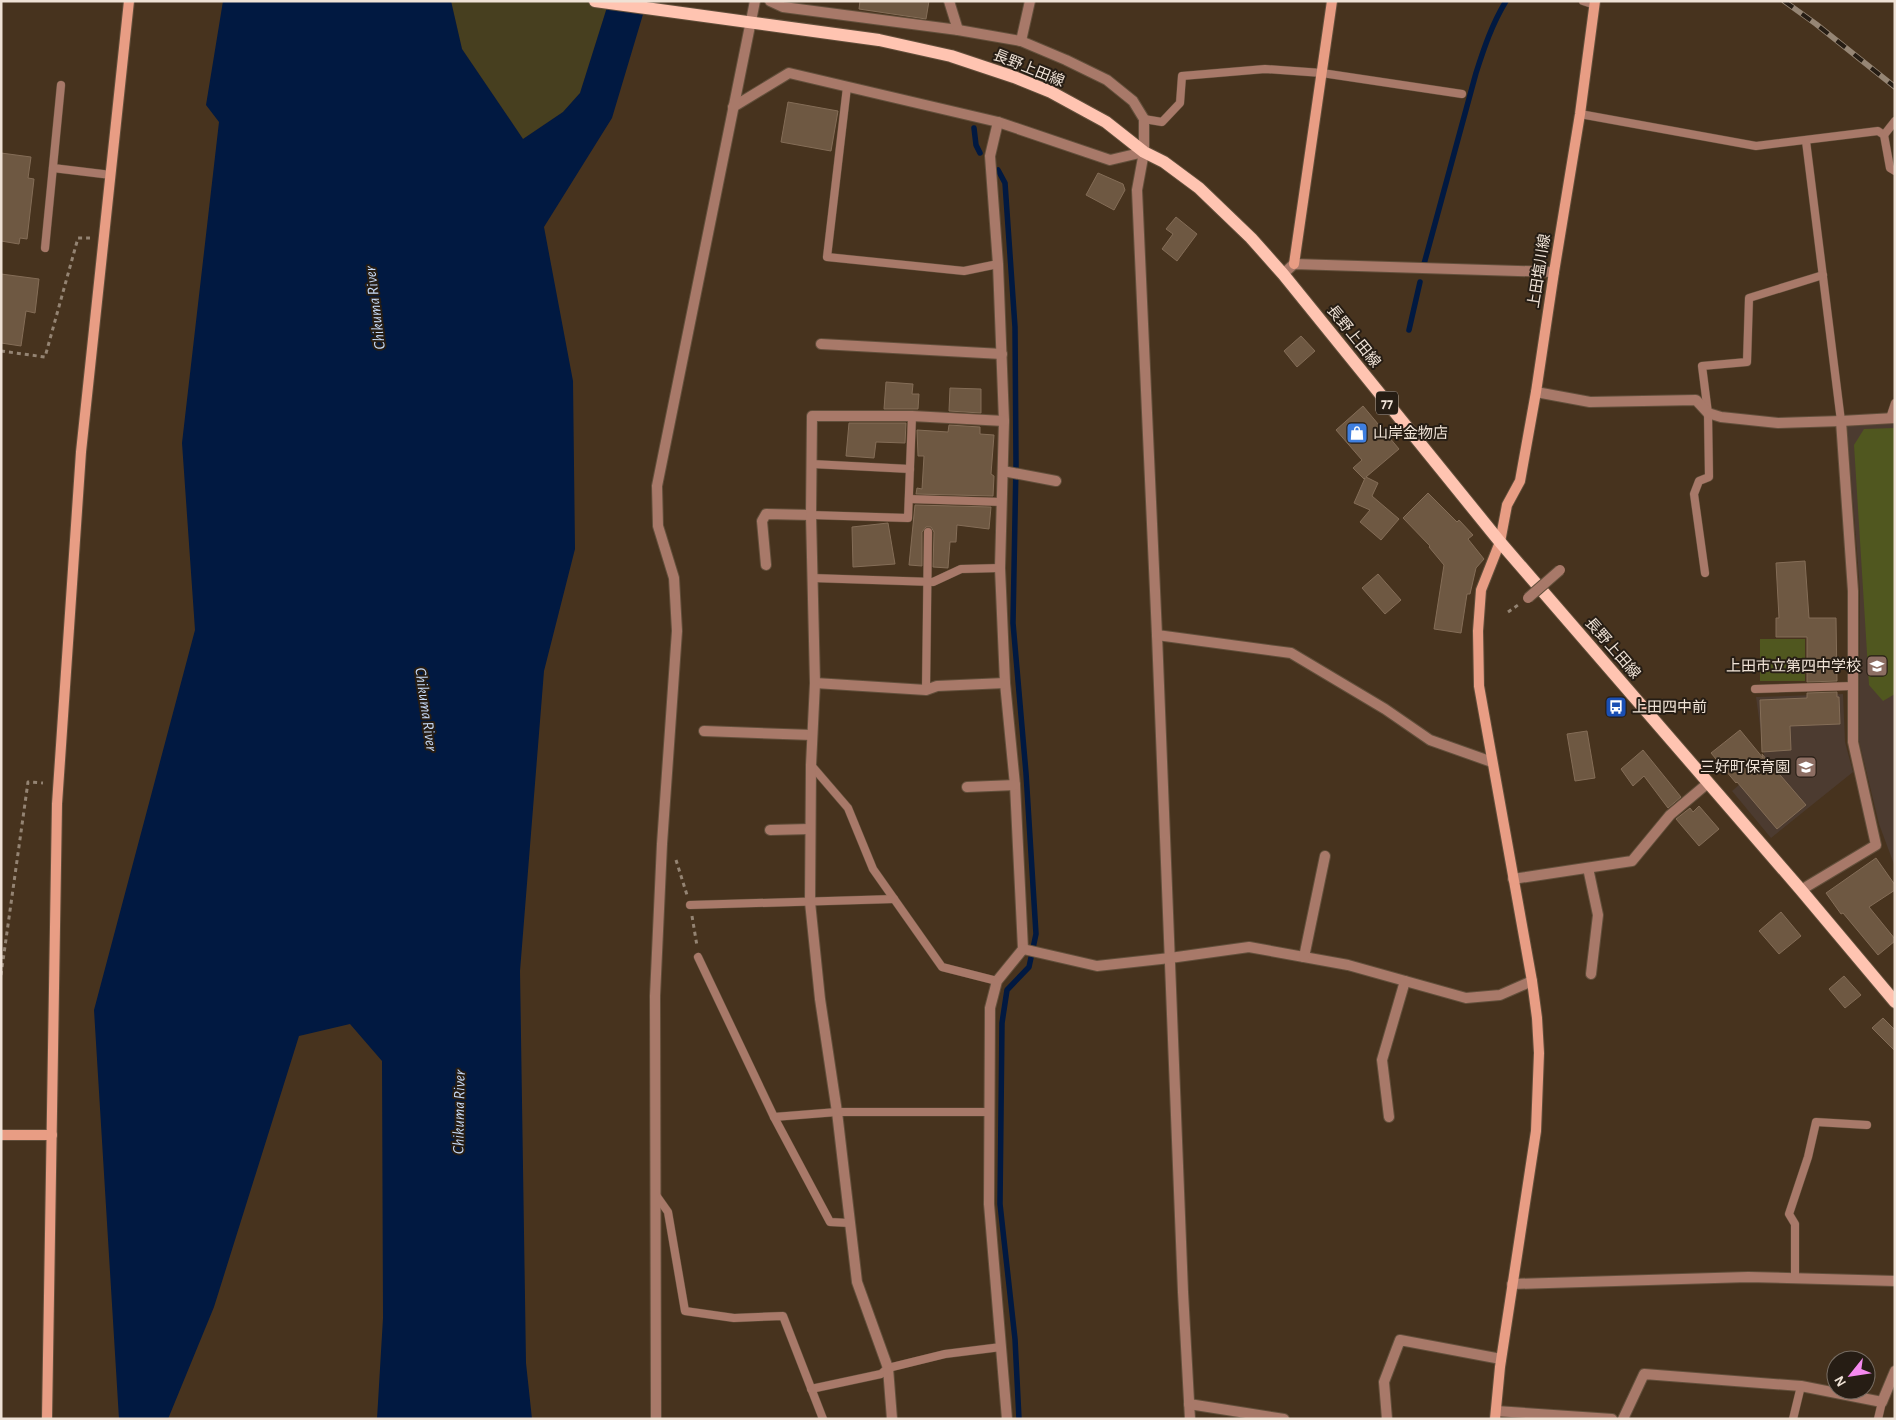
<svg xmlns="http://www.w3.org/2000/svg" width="1896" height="1420" viewBox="0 0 1896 1420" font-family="'Alegreya Sans','Noto Sans JP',sans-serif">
<rect width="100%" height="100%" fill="#47331e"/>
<!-- education -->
<g fill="#4c3b30">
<polygon points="1895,424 1895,867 1879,824 1859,741 1860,590 1847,426"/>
<polygon points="1843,694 1845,742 1853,772 1771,838 1732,791 1765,762 1756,697"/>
</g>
<!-- green -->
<g fill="#50571f">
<polygon points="1895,428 1895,694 1883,701 1869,685 1854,445 1864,429"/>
<rect x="1760" y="639" width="45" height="42"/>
</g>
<!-- sand -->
<polygon fill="#473f1f" points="451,1 609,1 580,93 563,112 523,139 462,49"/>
<!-- water -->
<polygon fill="#011941" points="223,1 451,1 462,49 523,139 563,112 580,93 609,1 647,1 612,118 544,227 573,381 575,549 544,671 520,971 526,1363 532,1419 377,1419 383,1318 382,1061 350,1024 299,1036 214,1307 168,1419 119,1419 94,1010 195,630 182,443 219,122 206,105"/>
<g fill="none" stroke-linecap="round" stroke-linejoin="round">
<!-- stream -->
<g stroke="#011941" stroke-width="5.5">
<polyline points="974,128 976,145 980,153"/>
<polyline points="998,170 1005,183 1015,327 1016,464 1013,623 1026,773 1036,934 1029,967 1007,990 1002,1023 1000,1204 1015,1339 1019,1419"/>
<path d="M1424,264L1476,73C1484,48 1492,24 1506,1"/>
<polyline points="1409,330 1420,282"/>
</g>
</g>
<!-- building -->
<g fill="#6e5842" stroke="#846d57">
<polygon points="860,1 929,1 926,19 859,9"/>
<polygon points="788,102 838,111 831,151 781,142"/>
<polygon points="1,153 31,157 28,178 34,179 27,239 20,238 19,244 1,241"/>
<polygon points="1098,173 1123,184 1125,190 1114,210 1086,195"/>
<polygon points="1176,217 1197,234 1177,261 1162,249 1173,234 1166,229"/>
<polygon points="1,274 39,279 35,313 26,311 21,346 1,343"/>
<polygon points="1301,336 1315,351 1297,367 1284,351"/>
<polygon points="886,382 913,384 912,394 919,394 918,409 884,409"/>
<polygon points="950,388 981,389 981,413 949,411"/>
<polygon points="1363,406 1399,449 1366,477 1378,483 1372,496 1399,519 1381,540 1360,522 1370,510 1354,503 1365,478 1364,479 1353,468 1362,460 1336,430"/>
<polygon points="849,423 906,423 905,443 876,442 874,458 846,456"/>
<polygon points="949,425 980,427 980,434 994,435 991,474 994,476 993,496 916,494 917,488 922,489 924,456 918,456 917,430 948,432"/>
<polygon points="1428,493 1457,522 1459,520 1473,535 1468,539 1484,559 1476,568 1470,594 1467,594 1461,633 1434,629 1444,565 1429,547 1430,546 1403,518"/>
<polygon points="915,505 991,507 989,529 957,525 956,542 950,542 948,568 933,567 934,532 931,527 926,527 922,532 922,566 909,565"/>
<polygon points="888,523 895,564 853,567 852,527"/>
<polygon points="1805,561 1809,618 1836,618 1837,681 1807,682 1807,637 1776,637 1776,618 1779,618 1776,563"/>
<polygon points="1378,574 1401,600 1385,614 1362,588"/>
<polygon points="1837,692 1837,697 1839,697 1840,724 1790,726 1791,750 1762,752 1760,700 1807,698 1807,693"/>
<polygon points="1740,730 1763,758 1762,754 1806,805 1777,829 1737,782 1736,783 1711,753"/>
<polygon points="1587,731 1595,778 1575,781 1567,734"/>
<polygon points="1643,750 1681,797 1668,808 1644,776 1633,786 1621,769"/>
<polygon points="1699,806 1719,829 1699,846 1676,819 1690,808 1693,812"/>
<polygon points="1876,858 1895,885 1895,890 1869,907 1895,939 1895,941 1878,955 1843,913 1841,914 1826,893"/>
<polygon points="1781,912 1801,936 1779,954 1759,931"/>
<polygon points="1844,976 1861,995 1845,1008 1829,989"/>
<polygon points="1883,1018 1895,1030 1895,1051 1872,1028"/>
</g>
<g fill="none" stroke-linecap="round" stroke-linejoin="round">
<!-- lane casing -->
<g stroke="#624f3b" stroke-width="9">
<g id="lane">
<polyline points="1583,1 1595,5"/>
<polyline points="847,87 827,257 964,271 998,264"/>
<polyline points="1580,114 1756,146 1878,131 1884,135 1890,168 1895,171"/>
<polyline points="1144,119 1162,122 1180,103 1182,76 1265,69 1322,73 1462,94"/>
<polyline points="1884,135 1895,121"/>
<polyline points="1806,141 1841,421"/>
<polyline points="53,168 111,175"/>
<polyline points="45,248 61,85"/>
<polyline points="1890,418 1895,403"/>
<polyline points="812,464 910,469"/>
<polyline points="909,499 1002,502"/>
<polyline points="811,515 908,518 912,416"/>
<polyline points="1705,573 1694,494 1699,481 1709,477 1708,413 1702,366 1747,362 1749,298 1823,275"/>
<polyline points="812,578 933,582 961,569 1000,568"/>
<polyline points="1755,689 1853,686"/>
<polyline points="926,690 928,532"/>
<polyline points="811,765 848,808 873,869 942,967 997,981"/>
<polyline points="690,905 894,899"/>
<polyline points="698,957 774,1117 830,1222 849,1223"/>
<polyline points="774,1117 837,1112 990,1112"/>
<polyline points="656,1195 668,1212 685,1311 734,1318 783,1316 823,1419"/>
<polyline points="1795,1279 1795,1224 1789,1214 1808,1157 1816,1122 1867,1125"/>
<polyline points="811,1389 881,1374 888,1368 945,1354 1001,1347"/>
<polyline points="1793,1419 1801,1386"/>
<polyline points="1878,1419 1882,1402"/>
</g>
</g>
<!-- street casing -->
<g stroke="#624f3b" stroke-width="12">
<g id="street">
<polyline points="770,1 783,7 958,30 1021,41 1066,60 1107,80 1133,101 1144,119 1144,152 1137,190 1157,635 1183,1292 1190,1419"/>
<polyline points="949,1 958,30"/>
<polyline points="1021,41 1030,1"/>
<polyline points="733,107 789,73 998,122 1110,160 1144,152"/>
<polyline points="998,122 990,156 998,264 1004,421 1000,568 1005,683 1015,785 1023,949 997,981 990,1008 989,1204 1007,1419"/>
<polyline points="1283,274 1294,264 1554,272"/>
<polyline points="821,344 1002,354"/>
<polyline points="1536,392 1590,402 1696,400 1708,413 1721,417 1778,423 1841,421"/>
<polyline points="1003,471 1056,481"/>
<polyline points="766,565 762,521 766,514 811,515"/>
<polyline points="1157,635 1291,653 1385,709 1430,740 1492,762"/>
<polyline points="815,683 926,690 937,686 1005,683"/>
<polyline points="704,731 812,735"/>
<polyline points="967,787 1015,785"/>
<polyline points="770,830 810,829"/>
<polyline points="1588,868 1598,915 1591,974"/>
<polyline points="1513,879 1632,861 1670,815 1708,783"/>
<polyline points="1801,890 1876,845 1853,742 1853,591 1841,421 1895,418"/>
<polyline points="1023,949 1097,966 1170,958 1249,947 1348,965 1466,998 1500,995 1532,981"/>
<polyline points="1304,957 1325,856"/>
<polyline points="1389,1117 1382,1060 1405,981"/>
<polyline points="1512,1284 1748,1277 1895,1281"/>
<polyline points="1189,1404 1284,1419"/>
<polyline points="1496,1411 1612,1419"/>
<polyline points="656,1419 655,996 662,844 677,631 674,578 658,526 657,486 755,1"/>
<polyline points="892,1419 888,1368 857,1282 837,1112 820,999 810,902 811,765 815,683 811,515 812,416 912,416 1004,421"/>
<polyline points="1387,1419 1384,1382 1400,1340 1501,1359"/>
<polyline points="1623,1419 1644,1374 1801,1386 1882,1402 1895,1371"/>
</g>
</g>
<!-- secondary casing -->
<g stroke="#624f3b" stroke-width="12">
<g id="secondary">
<polyline points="1294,264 1332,1"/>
<polyline points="1,1135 52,1135"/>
<polyline points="47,1419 57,804 81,452 129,1"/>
<polyline points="1495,1419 1500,1367 1536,1131 1539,1053 1537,1018 1532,981 1479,686 1478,631 1481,590 1500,542 1507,505 1520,481 1536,392 1554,272 1580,114 1595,1"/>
</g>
</g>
<!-- primary casing -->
<g stroke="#624f3b" stroke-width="14">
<polyline id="primary" points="595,1 879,40 951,56 1014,77 1051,92 1106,122 1144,152 1164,162 1199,188 1251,238 1283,274 1500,542 1801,890 1895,1002"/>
</g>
<!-- path -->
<g stroke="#948473" stroke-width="3" stroke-dasharray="4 4" stroke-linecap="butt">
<polyline points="1,351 45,357 78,238 90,238"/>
<polyline points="1508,612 1518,605"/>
<polyline points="676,860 687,895"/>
<polyline points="692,916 697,946"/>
<polyline points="1,975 28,782 43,783"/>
</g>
<!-- lane -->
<use href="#lane" stroke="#a87969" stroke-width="8"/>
<!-- street -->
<use href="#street" stroke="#a87969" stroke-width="10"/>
<!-- secondary -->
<use href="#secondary" stroke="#e89d84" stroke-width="10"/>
<!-- primary -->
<use href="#primary" stroke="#ffc4b1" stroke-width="12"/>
<!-- rail casing -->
<g stroke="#968675" stroke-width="5.5">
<polyline id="rail" points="1784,1 1816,24 1895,87"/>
</g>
<!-- rail -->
<use href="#rail" stroke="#261d14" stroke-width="4" stroke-dasharray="11" stroke-linecap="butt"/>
<!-- street-bridge casing -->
<g stroke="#624f3b" stroke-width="12" stroke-linecap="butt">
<polyline id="street-bridge" points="1528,598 1560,570"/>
</g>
<!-- street-bridge -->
<use href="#street-bridge" stroke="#a87969" stroke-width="10"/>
</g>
<!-- icons -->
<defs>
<g id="shop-square" transform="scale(1.125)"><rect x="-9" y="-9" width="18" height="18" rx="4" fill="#3f7fe0" stroke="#261d14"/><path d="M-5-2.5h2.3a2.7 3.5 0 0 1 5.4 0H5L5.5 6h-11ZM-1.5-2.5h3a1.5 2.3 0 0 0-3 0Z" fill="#fff"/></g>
<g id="school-square" transform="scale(1.125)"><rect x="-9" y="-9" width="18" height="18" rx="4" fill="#8d6e63" stroke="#261d14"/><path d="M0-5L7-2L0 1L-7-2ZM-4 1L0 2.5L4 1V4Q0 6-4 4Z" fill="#fff"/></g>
<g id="bus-square" transform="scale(1.125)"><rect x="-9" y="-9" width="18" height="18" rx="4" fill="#1a4fb4" stroke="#261d14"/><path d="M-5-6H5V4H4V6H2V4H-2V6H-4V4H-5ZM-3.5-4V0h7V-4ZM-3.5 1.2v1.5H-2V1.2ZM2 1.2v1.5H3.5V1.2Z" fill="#fff"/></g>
</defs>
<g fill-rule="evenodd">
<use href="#shop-square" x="1357" y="433"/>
<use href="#school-square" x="1877" y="666"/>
<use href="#bus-square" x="1616" y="707"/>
<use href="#school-square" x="1806" y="767"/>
</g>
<g text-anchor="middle" stroke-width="4" stroke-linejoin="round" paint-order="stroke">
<!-- shield labels -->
<rect fill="#261d14" stroke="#b3a79c" stroke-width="1" x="1376" y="391.5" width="22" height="23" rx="4"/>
<g font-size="14" font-weight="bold" fill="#efe2d6">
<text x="1387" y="408">77</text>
</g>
<!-- street labels -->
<g font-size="15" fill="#efe2d6" stroke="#261d14">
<text transform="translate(1029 68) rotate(22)" y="5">長野上田線</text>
<text transform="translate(1539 271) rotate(-81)" y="5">上田塩川線</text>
<text transform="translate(1354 336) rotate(51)" y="5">長野上田線</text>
<text transform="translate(1613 648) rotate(49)" y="5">長野上田線</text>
</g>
<!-- poi labels -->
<g font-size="15" fill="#efe2d6" stroke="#261d14" text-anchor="start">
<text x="1373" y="438">山岸金物店</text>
<text x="1861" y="671" text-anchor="end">上田市立第四中学校</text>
<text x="1632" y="712">上田四中前</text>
<text x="1790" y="772" text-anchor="end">三好町保育園</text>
</g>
<!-- water labels -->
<g font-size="16" font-style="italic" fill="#c6d9f6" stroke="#261d14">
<text transform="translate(374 308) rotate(-97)" y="6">Chikuma River</text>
<text transform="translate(427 709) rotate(82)" y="6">Chikuma River</text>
<text transform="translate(458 1112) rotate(-89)" y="6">Chikuma River</text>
</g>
</g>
<!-- border -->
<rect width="1896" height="1420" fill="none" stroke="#efe2d6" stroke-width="5"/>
<!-- north arrow -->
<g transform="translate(1851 1375) rotate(240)"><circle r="24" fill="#261d14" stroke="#766c62"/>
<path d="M0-4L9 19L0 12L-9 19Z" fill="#f589ef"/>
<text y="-8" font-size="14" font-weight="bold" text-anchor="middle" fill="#efe2d6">N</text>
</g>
</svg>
